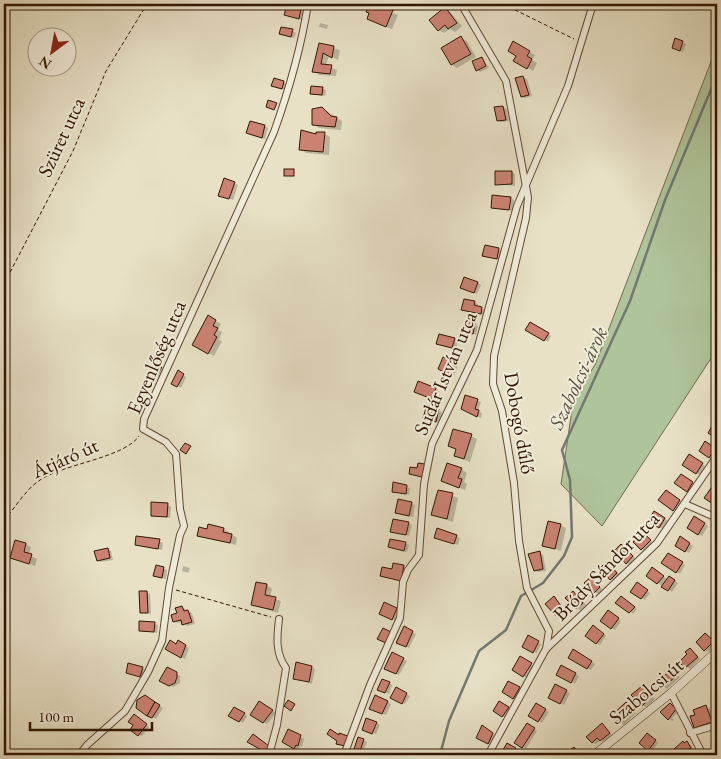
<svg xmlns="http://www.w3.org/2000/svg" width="721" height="759" viewBox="0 0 721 759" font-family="'EB Garamond',serif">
<rect width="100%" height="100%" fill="#e8e1c6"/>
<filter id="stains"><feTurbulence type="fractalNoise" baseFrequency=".004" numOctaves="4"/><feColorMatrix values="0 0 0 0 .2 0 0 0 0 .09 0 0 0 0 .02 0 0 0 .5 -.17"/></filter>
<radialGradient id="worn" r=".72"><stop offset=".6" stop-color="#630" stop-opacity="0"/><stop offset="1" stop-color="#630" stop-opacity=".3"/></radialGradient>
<!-- green -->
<polygon fill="#afc49a" stroke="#706d4d" points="717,46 717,349 602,526 561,484 574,396 595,365"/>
<!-- shadow -->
<g fill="#0003">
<polygon points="370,4 398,15 392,29 374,22 367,11"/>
<polygon points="288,7 304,12 302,20 289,16"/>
<polygon points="445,9 450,12 462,26 455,32 450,29 444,33 439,30"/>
<polygon points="320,23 328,25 327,29 319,27"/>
<polygon points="292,31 296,33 294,38 280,34"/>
<polygon points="461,38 467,41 476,57 457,68 452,65"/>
<polygon points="676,39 686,44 683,52 676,49"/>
<polygon points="514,43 535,55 532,60 537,63 533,71 515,60 518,55"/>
<polygon points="320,44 340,50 338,60 329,55 326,66 337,70 336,76 319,75 314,71"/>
<polygon points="482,58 489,68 480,72 477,70"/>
<polygon points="523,77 527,79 532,96 525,98 522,96"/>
<polygon points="284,82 287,84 285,90 273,86"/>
<polygon points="322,88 326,90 325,96 311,94"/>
<polygon points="503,107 507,109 509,121 501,122 498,120"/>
<polygon points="322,108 342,121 341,130 319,128 313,124"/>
<polygon points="265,126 268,128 265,139 251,135"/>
<polygon points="325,134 330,137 329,155 306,153 300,149 317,136"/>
<polygon points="511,172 515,174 515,186 497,184"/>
<polygon points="225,179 238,185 233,200 223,197"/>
<polygon points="510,198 514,200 513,211 492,208"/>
<polygon points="486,246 502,251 501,260 484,255"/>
<polygon points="478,283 481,285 477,294 465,289"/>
<polygon points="474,302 478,304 477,307 485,310 484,315 466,311"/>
<polygon points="208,317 221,324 218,330 222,332 219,340 222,341 214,356 194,345"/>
<polygon points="475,324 478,326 476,335 464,330"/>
<polygon points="531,324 551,336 548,342 527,330"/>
<polygon points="454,339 458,341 456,349 437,344"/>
<polygon points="455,363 458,365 454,376 442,371"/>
<polygon points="156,366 164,370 160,378 152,373"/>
<polygon points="178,372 186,377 181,388 173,383"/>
<polygon points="435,389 439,391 436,399 418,392"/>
<polygon points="466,396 481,402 478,411 482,413 481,418 466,411"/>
<polygon points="428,407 442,412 439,423 425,418"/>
<polygon points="471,436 477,439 470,462 456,456 457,450 450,446"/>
<polygon points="706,443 717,450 713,459 701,451"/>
<polygon points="689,456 705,466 700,475 684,465"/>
<polygon points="461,469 467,473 464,482 467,484 465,490 442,481"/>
<polygon points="681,475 696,485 691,493 676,483"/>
<polygon points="394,484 410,488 409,495 393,491"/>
<polygon points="439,491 458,498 453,522 433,515"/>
<polygon points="669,494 683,503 677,511 660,500"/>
<polygon points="411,503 415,505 413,517 396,513"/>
<polygon points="167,505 171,507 170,518 152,515"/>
<polygon points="655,512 668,521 663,529 649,521"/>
<polygon points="695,518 708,526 702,536 688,528"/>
<polygon points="408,523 412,525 409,536 391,531"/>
<polygon points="560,525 566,528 561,551 544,545"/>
<polygon points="224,529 237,538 236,545 198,536 208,530"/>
<polygon points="438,530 460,538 458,545 439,539"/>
<polygon points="643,534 653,543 645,551 642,549"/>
<polygon points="681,538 693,546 689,553 676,545"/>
<polygon points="159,541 163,543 162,550 136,545"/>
<polygon points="405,543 409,545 407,552 389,547"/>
<polygon points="26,544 31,547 29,555 37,559 35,566 11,558"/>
<polygon points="621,545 636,559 630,565 627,563"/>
<polygon points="108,549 111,551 113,560 101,562 98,560"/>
<polygon points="540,553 543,555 546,571 539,572 535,570"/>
<polygon points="668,555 685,565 680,574 663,563"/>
<polygon points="608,563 620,575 614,581 610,579"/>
<polygon points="394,564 407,568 404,582 381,576 393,571"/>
<polygon points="183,566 190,568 188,573 182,571"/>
<polygon points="157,567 167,570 166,579 158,577"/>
<polygon points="656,571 668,580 669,578 678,583 672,592 647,576"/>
<polygon points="591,578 603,590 598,594 595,592"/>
<polygon points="637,584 650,593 645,600 632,592"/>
<polygon points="267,585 272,589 270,597 281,601 278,613 253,605"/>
<polygon points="146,592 150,594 151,614 141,612"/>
<polygon points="573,592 586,605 580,610 577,608"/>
<polygon points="554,598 561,604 560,606 565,612 560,617 557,615"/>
<polygon points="624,599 637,609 633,614 617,602"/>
<polygon points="182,607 192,613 195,624 187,626 183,622 178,623 174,621"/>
<polygon points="396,609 400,611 396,621 384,615"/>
<polygon points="611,614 621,621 615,630 612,628"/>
<polygon points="154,623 158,625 157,633 140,630"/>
<polygon points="405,628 416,634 409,648 398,642"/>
<polygon points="597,629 606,636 600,645 596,643"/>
<polygon points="706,634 716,644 708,652 705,650"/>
<polygon points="528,637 541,644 537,653 523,647"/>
<polygon points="179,642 189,648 185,659 167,649 177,646"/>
<polygon points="573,651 595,664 591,670 570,657"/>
<polygon points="693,652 700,659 690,669 681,662"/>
<polygon points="393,654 407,661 399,675 386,668"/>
<polygon points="521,658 534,666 527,678 513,670"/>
<polygon points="717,662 717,677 712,671"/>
<polygon points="312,667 315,669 312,684 294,678"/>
<polygon points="562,667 579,676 575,684 558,675"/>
<polygon points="142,668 146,670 144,678 127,672"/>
<polygon points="167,669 180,676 180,683 173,687 161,681"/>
<polygon points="672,670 680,677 667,689 659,683"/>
<polygon points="509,682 523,690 517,700 503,692"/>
<polygon points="389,683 392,685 389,694 382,691"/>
<polygon points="556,685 570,693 564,705 550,698"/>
<polygon points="642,687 655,699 646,707 642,705"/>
<polygon points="397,689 410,696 405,704 392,697"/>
<polygon points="145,697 163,708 156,719 138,708"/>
<polygon points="387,702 391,704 386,715 374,710"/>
<polygon points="500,702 511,710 506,718 494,711"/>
<polygon points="259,703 276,713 267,724 252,715"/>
<polygon points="537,704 549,712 542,723 530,715"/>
<polygon points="626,704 636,713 624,725 613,716"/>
<polygon points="670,704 678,712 672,718 674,720 672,721 662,712"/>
<polygon points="706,707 712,710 717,725 701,731 695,727 696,716"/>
<polygon points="234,708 247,716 243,723 230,715"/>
<polygon points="137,718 149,727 142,736 139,735"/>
<polygon points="376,723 380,725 376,734 367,731"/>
<polygon points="528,725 537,731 526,749 516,742"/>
<polygon points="602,725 612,735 604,742 601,740 596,744 592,742"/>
<polygon points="486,729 496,736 491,745 478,738"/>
<polygon points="717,730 717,741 714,731"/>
<polygon points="289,731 304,739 302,747 300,746 298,750 283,742"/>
<polygon points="650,737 658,743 652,752 648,750"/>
<polygon points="364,740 367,742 363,752 359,750"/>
<polygon points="683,742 690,744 694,750 680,755 676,749"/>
<polygon points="507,744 519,751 516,755 501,755"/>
<polygon points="388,752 394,755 395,755 386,755"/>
</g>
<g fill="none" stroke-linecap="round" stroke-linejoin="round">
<!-- stream -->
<polyline stroke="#717972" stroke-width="2.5" points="440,755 449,721 479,651 506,630 521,596 543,583 564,556 572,537 570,480 562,450 630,301 665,200 717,75"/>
</g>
<!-- building -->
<g fill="#cb8272" stroke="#321600">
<polygon points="369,4 375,4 393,10 386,27 367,19 369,13 366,12"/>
<polygon points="287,5 301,9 299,19 284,15"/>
<polygon points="445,7 457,23 448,29 445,25 438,31 429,20"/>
<polygon points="281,27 293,29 291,37 279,34"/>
<polygon points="461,36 471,54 451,65 441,48"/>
<polygon points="675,38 683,41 680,51 672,48"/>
<polygon points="513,41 530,51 527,56 532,59 527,69 513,61 516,56 508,51"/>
<polygon points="319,43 334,46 332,58 323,53 321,64 332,65 330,74 312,72"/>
<polygon points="482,57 486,66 476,71 472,61"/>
<polygon points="523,76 529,95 521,97 515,78"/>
<polygon points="274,78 284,81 282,89 271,86"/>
<polygon points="311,86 323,87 322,95 310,94"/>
<polygon points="268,100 277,103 274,110 266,107"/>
<polygon points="503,106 506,120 497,121 494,107"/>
<polygon points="322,107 331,116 337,117 335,127 312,125 312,109"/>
<polygon points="250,121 265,125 262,138 246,133"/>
<polygon points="301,130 316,134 316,132 325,132 323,152 299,150"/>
<rect x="284" y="169" width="10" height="7"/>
<polygon points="495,171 512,171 512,184 495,185"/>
<polygon points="224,178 235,182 229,199 218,196"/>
<polygon points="492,195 511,197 509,210 491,208"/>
<polygon points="485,245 499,248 497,259 482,256"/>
<polygon points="464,277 478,282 474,293 460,288"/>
<polygon points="464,299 475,301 474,305 482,307 481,314 461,310"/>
<polygon points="208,315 216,320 213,326 218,328 214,335 217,337 208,354 192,345"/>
<polygon points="465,321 475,323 473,334 462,331"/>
<polygon points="530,322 549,333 544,341 525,330"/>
<polygon points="439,334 455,338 452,348 436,344"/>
<polygon points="443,357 456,362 450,375 438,369"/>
<polygon points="156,364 162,367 156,377 150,373"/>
<polygon points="178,370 184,374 177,387 171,384"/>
<polygon points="418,381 436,388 432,399 414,392"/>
<polygon points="465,395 478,399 475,409 479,410 477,417 461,409"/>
<polygon points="427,405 439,409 436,422 423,418"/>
<polygon points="713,424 717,426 717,439 708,433"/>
<polygon points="453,429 472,434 464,459 454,456 456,449 448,446"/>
<polygon points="705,441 715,448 709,458 699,451"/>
<polygon points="185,443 191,446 186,454 180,450"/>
<polygon points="689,454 703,463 696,474 682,465"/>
<polygon points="418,463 425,464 422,477 409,474 410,467 417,468"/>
<polygon points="447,463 462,468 458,478 462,479 459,488 441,481"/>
<polygon points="681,474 693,482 687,492 674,483"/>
<polygon points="393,482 407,485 406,494 392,492"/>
<polygon points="711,488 717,492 716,506 704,498"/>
<polygon points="438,490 453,493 447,519 431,515"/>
<polygon points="666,490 680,500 673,511 658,500"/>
<polygon points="398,499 412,502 409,516 395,513"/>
<polygon points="151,502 168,503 167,517 151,516"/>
<polygon points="654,511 665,518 659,528 648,521"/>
<polygon points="694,516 705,523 698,535 687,528"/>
<polygon points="393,519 409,522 406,535 390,532"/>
<polygon points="548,521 561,524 555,549 542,546"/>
<polygon points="208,524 224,528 223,532 232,534 230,543 197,536 199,527 207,529"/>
<polygon points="437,528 457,535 454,544 434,538"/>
<polygon points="642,532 651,540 641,550 633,542"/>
<polygon points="136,536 160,539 158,549 135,545"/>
<polygon points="680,536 690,543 685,552 675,546"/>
<polygon points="390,539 406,542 404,551 388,547"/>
<polygon points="15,540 26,543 24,552 32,554 29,564 10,558"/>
<polygon points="621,544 633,556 626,564 614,551"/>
<polygon points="108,548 110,558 97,561 94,551"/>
<polygon points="540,551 543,569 534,571 528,554"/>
<polygon points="668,553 683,562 676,573 661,563"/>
<polygon points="607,561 617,573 610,580 600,568"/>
<polygon points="393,563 404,565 401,581 380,576 382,567 392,569"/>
<polygon points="156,565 164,567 162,578 153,576"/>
<polygon points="652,567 664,576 657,584 646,576"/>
<polygon points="669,576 675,580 668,591 661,587"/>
<polygon points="591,577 600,587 594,593 584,583"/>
<polygon points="256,582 267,584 265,595 276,597 273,610 251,605"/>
<polygon points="637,582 648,590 641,599 630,592"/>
<polygon points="139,591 147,591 148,613 140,613"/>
<polygon points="573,591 583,603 576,609 565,598"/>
<polygon points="554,596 563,609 556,616 545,604"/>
<polygon points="621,596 635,607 629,613 615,603"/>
<polygon points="384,602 397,608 392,620 379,614"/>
<polygon points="182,606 184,611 188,610 192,622 182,625 181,620 173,622 171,615 177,613 175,608"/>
<polygon points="608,610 619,618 611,629 600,621"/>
<polygon points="139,621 155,622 154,632 139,631"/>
<polygon points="593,625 604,634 596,644 585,636"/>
<polygon points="404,626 413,631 406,647 396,643"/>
<polygon points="383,628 391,632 386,643 377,639"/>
<polygon points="705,633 714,641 704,651 696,642"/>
<polygon points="528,635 539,641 533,653 522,647"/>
<polygon points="170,640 176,644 178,640 186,645 181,658 165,649"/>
<polygon points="690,648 698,657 685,668 679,662 687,654 685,652"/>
<polygon points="573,649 592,661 587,669 568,658"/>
<polygon points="392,652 404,658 396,674 384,669"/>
<polygon points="520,656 532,663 523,677 512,670"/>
<polygon points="296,662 312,666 309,682 293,679"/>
<polygon points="128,663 143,667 140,677 126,673"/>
<polygon points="561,665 576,673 571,683 556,675"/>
<polygon points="167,667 177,672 177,677 175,683 169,686 159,681"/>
<polygon points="672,669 678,674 663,688 657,682"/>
<polygon points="382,679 390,682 385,693 377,690"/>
<polygon points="508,681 520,687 513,699 502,692"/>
<polygon points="555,684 567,690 560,704 548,698"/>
<polygon points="642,686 652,696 642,706 631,695"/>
<polygon points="396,687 407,693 402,704 390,698"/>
<polygon points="145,695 155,702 147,716 136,708 137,700"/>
<polygon points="375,695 388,701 382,714 369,709"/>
<polygon points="288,700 295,704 291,711 284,706"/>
<polygon points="259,701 273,710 263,723 250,715"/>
<polygon points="499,701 509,707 502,717 493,711"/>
<polygon points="155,702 160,705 152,718 147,716"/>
<polygon points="626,702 634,711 619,724 611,716"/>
<polygon points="536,703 546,709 538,722 528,716"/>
<polygon points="670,703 676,709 668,720 660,712"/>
<polygon points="706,705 712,722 694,728 690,716 695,715 693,710"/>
<polygon points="234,707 245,713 239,722 228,716"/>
<polygon points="134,714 147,724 138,736 130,730 133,725 128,722"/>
<polygon points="366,718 377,722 372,734 362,730"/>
<polygon points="527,723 535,728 522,748 514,743"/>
<polygon points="602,723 610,733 600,741 597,738 592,743 586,737"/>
<polygon points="482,725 493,733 488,744 476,738"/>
<polygon points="288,729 301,735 298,746 296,745 294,749 282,742"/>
<polygon points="330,729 339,735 339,733 348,736 345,746 336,744 337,741 327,734"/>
<polygon points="647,733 656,740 648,751 639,743"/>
<polygon points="253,734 269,746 265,752 247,742"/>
<polygon points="358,737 364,739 360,751 354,749"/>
<polygon points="683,741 684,743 687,741 691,748 678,755 674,749"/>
<polygon points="507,743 516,748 512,755 500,755"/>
<polygon points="574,747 580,755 563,755"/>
</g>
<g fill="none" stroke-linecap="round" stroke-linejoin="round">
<!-- minor casing -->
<g stroke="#604932" stroke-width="8">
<g id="minor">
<polyline points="461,4 506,81 528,197 526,218 494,356 493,384 502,411 514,483 519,541 527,588 549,631 546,649"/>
<polyline points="685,504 717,518"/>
<polyline points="671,693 703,755"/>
<polyline points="690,733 717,725"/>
<polyline points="347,752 356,755"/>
<path d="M79,755L87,745L125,711L148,672L162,641L169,588L180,535L184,526L180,509L176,454L166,442L143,429L144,419L274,132C289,90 301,48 308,4"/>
<path d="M269,755L277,725L286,668C275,653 277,637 279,619"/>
<polyline points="344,755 370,685 400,618 403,582 408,570 419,555 424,484 432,444 477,350 517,206 568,86 593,4"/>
<polyline points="488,755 546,649 657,543 717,456"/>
</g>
</g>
<!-- tertiary casing -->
<g stroke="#604932" stroke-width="9">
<polyline id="tertiary" points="594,755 671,693 717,651"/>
</g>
<!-- path -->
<g stroke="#321600" stroke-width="1" stroke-dasharray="4 2.5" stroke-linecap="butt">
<polyline points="503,4 574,39"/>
<polyline points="4,284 73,151 106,71 147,4"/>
<path d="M4,520C16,507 25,490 40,480C63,464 124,458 139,436"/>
<polyline points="176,590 271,617"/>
</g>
<!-- minor -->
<use href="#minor" stroke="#f0ecda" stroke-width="6"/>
<!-- tertiary -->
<use href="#tertiary" stroke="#f0ecda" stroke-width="8"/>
</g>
<g text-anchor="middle" stroke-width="4" stroke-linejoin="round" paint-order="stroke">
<!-- street labels -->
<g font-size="20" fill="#321600" stroke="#f0ecda">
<text transform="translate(61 137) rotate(-65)" y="7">Szüret utca</text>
<text transform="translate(156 357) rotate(-67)" y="7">Egyenlőség utca</text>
<text transform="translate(445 373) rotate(-67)" y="7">Sudár István utca</text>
<text transform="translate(520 423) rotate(80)" y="7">Dobogó dűlő</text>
<text transform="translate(65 458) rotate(-24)" y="7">Átjáró út</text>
<text transform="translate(606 566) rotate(-46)" y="7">Bródy Sándor utca</text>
<text transform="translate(646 691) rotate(-40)" y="7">Szabolcsi út</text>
</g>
<!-- water labels -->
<g font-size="21" font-style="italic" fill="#575042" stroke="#f0ecda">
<text transform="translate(578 378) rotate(-65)" y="7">Szabolcsi-árok</text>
</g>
</g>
<!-- margin -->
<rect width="721" height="759" fill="none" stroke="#e8e1c6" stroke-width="20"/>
<rect x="5" y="5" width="711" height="749" fill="none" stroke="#321600" stroke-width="2.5"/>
<rect x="10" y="10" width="701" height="739" fill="none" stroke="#321600"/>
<!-- north arrow -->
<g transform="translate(52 52) rotate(212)"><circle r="24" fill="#f0ecda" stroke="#a49683"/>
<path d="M0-4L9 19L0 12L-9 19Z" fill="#8f2418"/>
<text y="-8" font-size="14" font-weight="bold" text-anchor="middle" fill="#321600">N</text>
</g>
<!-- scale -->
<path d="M30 722v8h122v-8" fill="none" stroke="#321600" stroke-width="2.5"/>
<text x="38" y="722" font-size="15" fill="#321600" stroke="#f0ecda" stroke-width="4" paint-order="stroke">100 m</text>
<rect width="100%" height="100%" filter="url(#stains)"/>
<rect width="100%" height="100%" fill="url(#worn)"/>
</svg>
